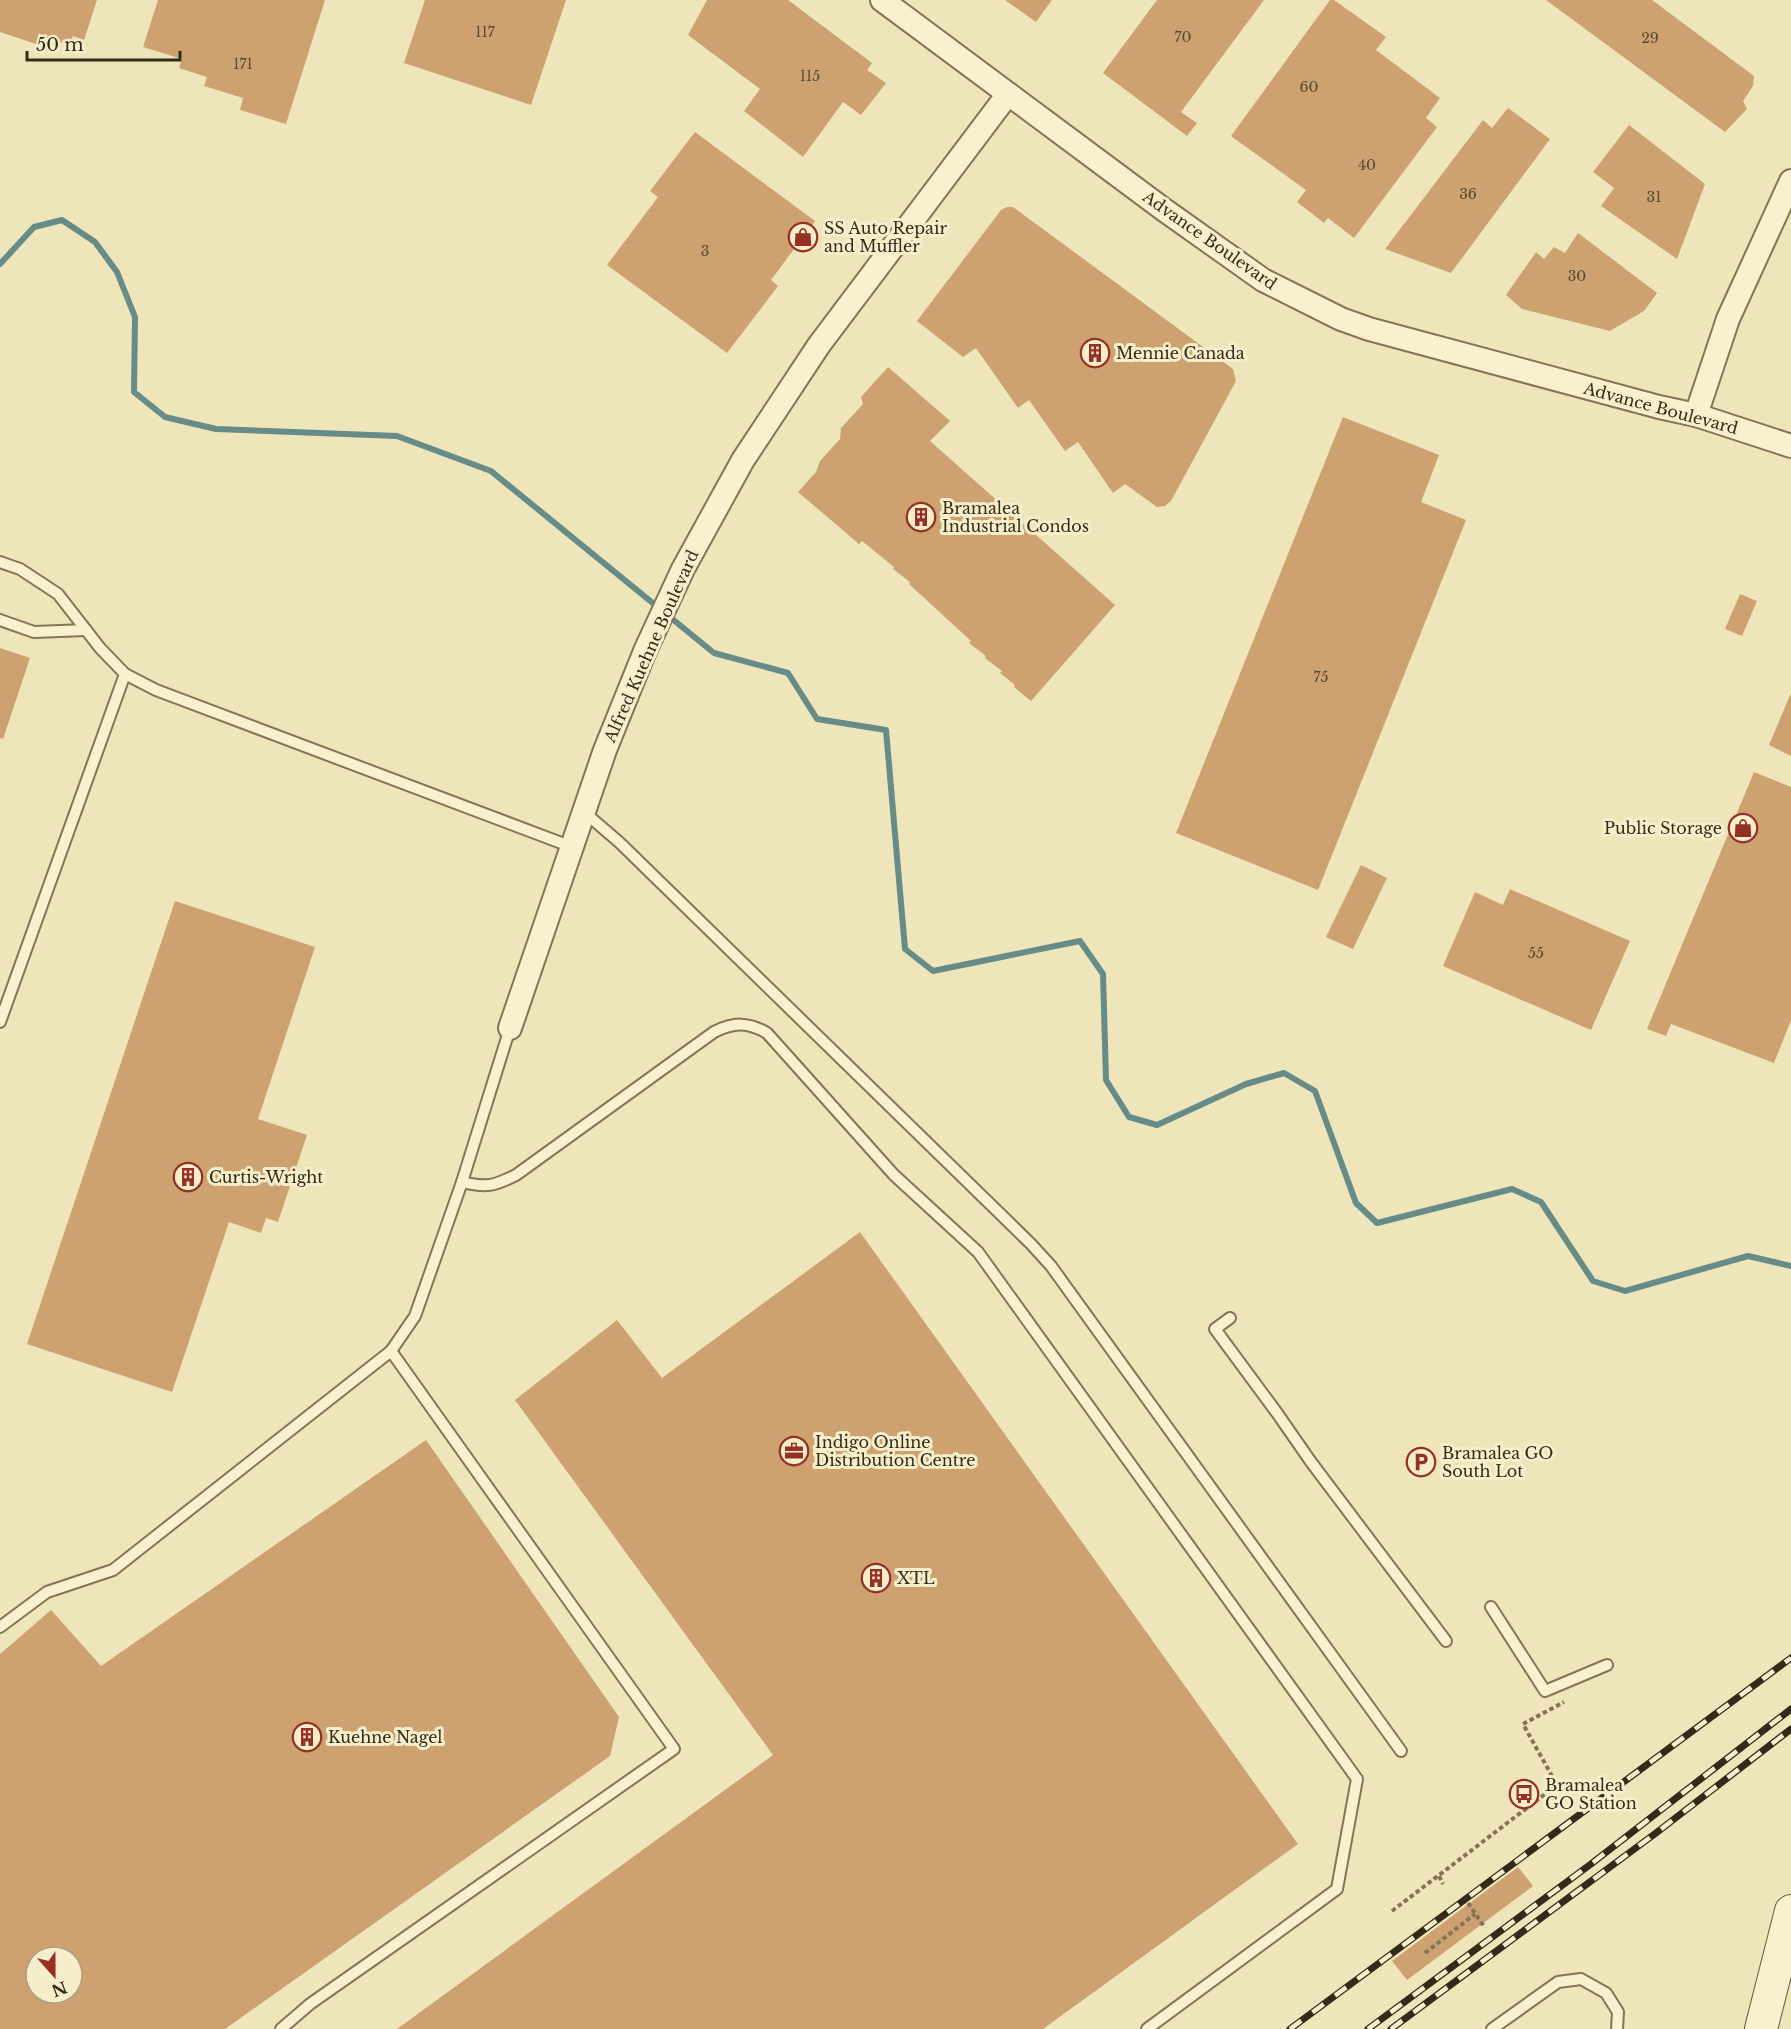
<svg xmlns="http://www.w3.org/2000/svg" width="1791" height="2029" viewBox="0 0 1791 2029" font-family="'Libre Baskerville',serif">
<rect width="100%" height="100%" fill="#eee5bb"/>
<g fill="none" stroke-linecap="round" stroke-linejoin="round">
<!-- stream -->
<polyline stroke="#678c87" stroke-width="6" points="0,264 34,227 62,220 95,242 117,272 135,317 134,392 165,417 216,429 397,436 491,471 714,653 788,673 817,719 886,730 905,949 933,971 1080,941 1103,974 1106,1080 1129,1117 1157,1125 1246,1084 1284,1073 1315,1091 1356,1203 1377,1223 1512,1189 1541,1202 1593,1281 1625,1291 1748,1256 1791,1266"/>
</g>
<!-- building -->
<g fill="#cda270" fill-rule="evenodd">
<polygon points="0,0 97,0 84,40 73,36 70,45 42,36 39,45 0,32"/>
<polygon points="158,0 325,0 286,124 240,110 243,98 204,86 207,77 179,68 182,59 143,47"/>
<polygon points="425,0 566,0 531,105 404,63"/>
<polygon points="707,0 788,0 872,63 867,70 886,83 861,115 843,102 803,157 744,111 760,89 688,35"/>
<polygon points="1005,0 1052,0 1036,22"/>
<polygon points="1157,0 1264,0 1181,112 1197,123 1187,136 1103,73"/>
<polygon points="1330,0 1334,0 1386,37 1376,50 1440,98 1426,118 1437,127 1354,238 1328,218 1324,223 1297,202 1306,190 1231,136"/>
<polygon points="1546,0 1652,0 1754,76 1753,86 1743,101 1747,109 1725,132"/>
<polygon points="1508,108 1550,139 1451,273 1385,249 1483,120 1492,128"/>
<polygon points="1629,125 1705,184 1677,259 1601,206 1614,188 1593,172"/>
<polygon points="695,132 815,221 771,280 778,286 727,353 607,265 658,197 650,191"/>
<polygon points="1007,207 1013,207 1233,369 1236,381 1171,501 1165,506 1157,507 1125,484 1113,493 1078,442 1065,451 1029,400 1018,408 976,348 963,357 917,321 1001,210"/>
<polygon points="1578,233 1657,293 1644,311 1610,331 1522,309 1506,295 1536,252 1544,259 1554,247 1565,253"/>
<polygon points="888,367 950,421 930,441 1115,605 1031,701 1014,687 1015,685 1000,673 1002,671 985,658 986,656 969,643 971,641 909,584 910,582 893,569 894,567 862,541 859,544 798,492 816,472 820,461 840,439 841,428 863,404 861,397"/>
<polygon points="1343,417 1439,455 1421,502 1466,520 1318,890 1176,833"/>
<polygon points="1740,594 1757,601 1742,636 1725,629"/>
<polygon points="0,648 30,658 3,739 0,738"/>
<polygon points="1791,693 1791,756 1769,745"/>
<polygon points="1754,772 1791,787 1791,1020 1774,1063 1671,1024 1666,1036 1647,1029"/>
<polygon points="1361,865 1387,878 1353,949 1326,937"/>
<polygon points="1510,889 1630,941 1591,1030 1443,966 1475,892 1503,905"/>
<polygon points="175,901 315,947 258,1119 307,1135 278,1222 266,1218 261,1233 229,1222 172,1392 27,1344"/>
<polygon points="860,1232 1298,1844 1043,2029 397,2029 773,1755 515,1400 617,1320 662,1378"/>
<path d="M426,1440L619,1717L610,1756L225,2029H0V1654L51,1610L101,1666ZM36,1957H72V1993H36Z"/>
<polygon points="1518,1867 1533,1886 1407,1980 1392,1961"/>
</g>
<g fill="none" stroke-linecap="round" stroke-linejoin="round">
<!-- service casing -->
<g stroke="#857455" stroke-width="14">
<g id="service">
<polyline points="0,562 20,569 58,594 100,648 125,674 156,690 572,847"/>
<polyline points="0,620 34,632 86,630"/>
<polyline points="584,812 619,842 1031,1244 1051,1266 1401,1751"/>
<polyline points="0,1022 125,674"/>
<path d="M462,1182C486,1188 494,1186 516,1175L714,1032C734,1022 748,1022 767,1033L894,1175L978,1252L1357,1779L1337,1889L1147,2029"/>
<polyline points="1230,1318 1215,1329 1277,1413 1311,1462 1446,1641"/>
<polyline points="1491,1607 1545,1691 1607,1665"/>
<polyline points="0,1627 47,1592 113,1570 391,1351 415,1316 462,1182 510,1028"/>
<polyline points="281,2029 310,2004 674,1749 391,1351"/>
<polyline points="1492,2029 1558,1982 1581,1979 1606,1993 1618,2012 1617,2029"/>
</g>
</g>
<!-- minor casing -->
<g stroke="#857455" stroke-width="26">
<g id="minor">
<polyline points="882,0 1163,209 1263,280 1341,319 1369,329 1659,407 1696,415 1791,446"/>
<polyline points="1696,415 1728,319 1791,181"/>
<polyline points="510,1028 605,750 645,651 683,569 743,460 819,345 1008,94"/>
</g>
</g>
<!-- secondary casing -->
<g stroke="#675538" stroke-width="34">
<polyline id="secondary" points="1761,2029 1791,1911"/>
</g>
<!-- path -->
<g stroke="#857455" stroke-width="4" stroke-dasharray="4.5 3" stroke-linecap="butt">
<polyline points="1439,1876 1443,1884"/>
<polyline points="1468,1903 1485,1928"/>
<polyline points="1392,1911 1557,1785 1523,1724 1564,1702"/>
<polyline points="1425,1953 1475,1914"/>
</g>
<!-- service -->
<use href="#service" stroke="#f9f1ce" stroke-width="10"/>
<!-- minor -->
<use href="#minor" stroke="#f9f1ce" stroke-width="22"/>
<!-- secondary -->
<use href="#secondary" stroke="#f9f1ce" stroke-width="32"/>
<!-- rail casing -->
<g stroke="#342a1a" stroke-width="7">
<g id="rail">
<polyline points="1290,2029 1791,1658"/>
<polyline points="1368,2029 1591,1864 1791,1709"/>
<polyline points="1391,2029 1656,1833 1791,1729"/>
</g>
</g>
<!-- rail -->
<use href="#rail" stroke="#f6eeca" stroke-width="4.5" stroke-dasharray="14" stroke-linecap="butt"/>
</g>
<!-- icons -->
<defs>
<g id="shop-ring" transform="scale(1.5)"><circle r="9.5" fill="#f6eeca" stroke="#953124" stroke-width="1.5"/><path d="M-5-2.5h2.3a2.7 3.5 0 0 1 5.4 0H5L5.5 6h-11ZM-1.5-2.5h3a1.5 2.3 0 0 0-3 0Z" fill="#953124"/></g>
<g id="building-ring" transform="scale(1.5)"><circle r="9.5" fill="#f6eeca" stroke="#953124" stroke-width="1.5"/><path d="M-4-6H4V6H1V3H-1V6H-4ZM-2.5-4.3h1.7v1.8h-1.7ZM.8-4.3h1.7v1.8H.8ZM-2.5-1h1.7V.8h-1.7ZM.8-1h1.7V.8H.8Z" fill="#953124"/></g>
<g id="office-ring" transform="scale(1.5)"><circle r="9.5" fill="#f6eeca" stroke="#953124" stroke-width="1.5"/><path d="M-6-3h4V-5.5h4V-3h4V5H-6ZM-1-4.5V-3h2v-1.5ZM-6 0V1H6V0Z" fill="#953124"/></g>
<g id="parking-ring" transform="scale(1.5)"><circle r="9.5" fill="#f6eeca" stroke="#953124" stroke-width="1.5"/><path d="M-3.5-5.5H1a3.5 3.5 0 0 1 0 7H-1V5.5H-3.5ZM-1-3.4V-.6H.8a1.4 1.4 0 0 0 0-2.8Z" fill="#953124"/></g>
<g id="bus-ring" transform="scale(1.5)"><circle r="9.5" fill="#f6eeca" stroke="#953124" stroke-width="1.5"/><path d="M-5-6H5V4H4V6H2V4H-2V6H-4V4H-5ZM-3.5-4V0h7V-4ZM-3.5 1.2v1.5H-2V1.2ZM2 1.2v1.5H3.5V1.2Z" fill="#953124"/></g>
</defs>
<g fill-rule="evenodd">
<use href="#shop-ring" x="803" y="237"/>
<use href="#building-ring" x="1095" y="353"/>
<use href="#building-ring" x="921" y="517"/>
<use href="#shop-ring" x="1743" y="828"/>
<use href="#building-ring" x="188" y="1177"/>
<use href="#office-ring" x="794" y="1451"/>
<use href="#parking-ring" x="1421" y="1462"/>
<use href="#building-ring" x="876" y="1578"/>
<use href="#building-ring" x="307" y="1737"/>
<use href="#bus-ring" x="1524" y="1794"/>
</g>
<g text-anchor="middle" stroke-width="6" stroke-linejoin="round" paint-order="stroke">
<!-- number labels -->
<g font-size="14" fill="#5a4830">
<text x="485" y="37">117</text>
<text x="1183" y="42">70</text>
<text x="1650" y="43">29</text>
<text x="243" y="69">171</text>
<text x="810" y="81">115</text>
<text x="1309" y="92">60</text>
<text x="1367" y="170">40</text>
<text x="1468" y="199">36</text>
<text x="1654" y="202">31</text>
<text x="705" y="256">3</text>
<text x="1577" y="281">30</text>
<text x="1321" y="682">75</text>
<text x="1536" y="958">55</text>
</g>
<!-- poi labels -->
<g font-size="16" fill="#342a1a" stroke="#f6eeca" text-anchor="start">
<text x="824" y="234">SS Auto Repair<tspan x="824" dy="18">and Muffler</tspan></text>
<text x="1116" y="359">Mennie Canada</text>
<text x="942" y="514">Bramalea<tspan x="942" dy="18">Industrial Condos</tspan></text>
<text x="1722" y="834" text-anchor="end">Public Storage</text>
<text x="209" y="1183">Curtis-Wright</text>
<text x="815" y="1448">Indigo Online<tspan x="815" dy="18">Distribution Centre</tspan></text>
<text x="1442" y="1459">Bramalea GO<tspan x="1442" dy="18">South Lot</tspan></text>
<text x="897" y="1584">XTL</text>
<text x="328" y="1743">Kuehne Nagel</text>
<text x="1545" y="1791">Bramalea<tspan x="1545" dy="18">GO Station</tspan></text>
</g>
<!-- street labels -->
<g font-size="16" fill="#342a1a" stroke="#f6eeca">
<text transform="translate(1210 240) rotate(35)" y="6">Advance Boulevard</text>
<text transform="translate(1661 408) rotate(15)" y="6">Advance Boulevard</text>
<text transform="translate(651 646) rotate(-66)" y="6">Alfred Kuehne Boulevard</text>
</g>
</g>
<!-- north arrow -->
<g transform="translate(54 1975) rotate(159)"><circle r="28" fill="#f6eeca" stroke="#a8a084" stroke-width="1.5"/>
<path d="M0-4.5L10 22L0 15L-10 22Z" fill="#953124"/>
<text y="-9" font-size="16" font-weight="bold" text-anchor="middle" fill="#342a1a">N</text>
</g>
<!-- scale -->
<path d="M27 51v9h153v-9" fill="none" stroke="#342a1a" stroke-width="3"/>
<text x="36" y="51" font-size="18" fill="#342a1a" stroke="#f6eeca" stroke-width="4.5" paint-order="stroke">50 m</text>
</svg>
